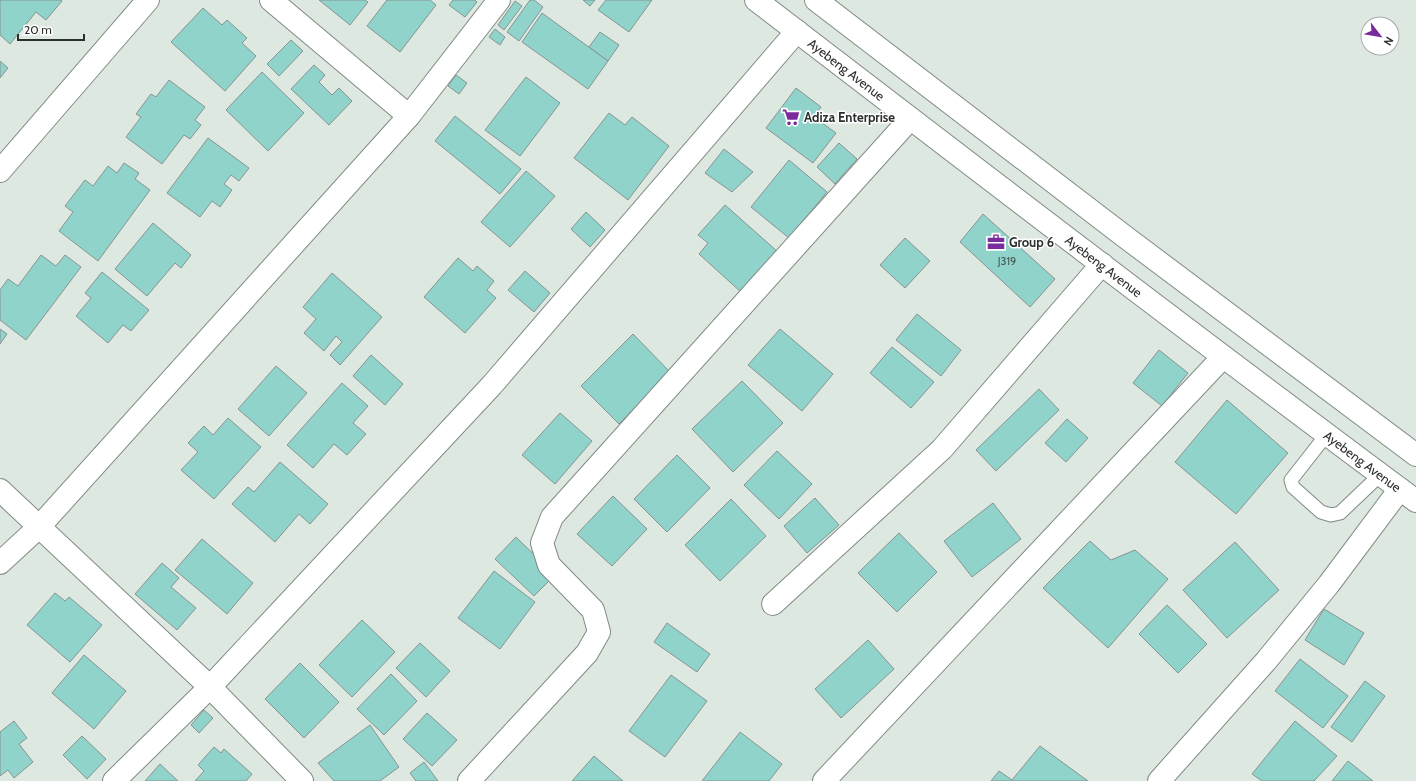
<svg xmlns="http://www.w3.org/2000/svg" width="1416" height="781" viewBox="0 0 1416 781" font-family="Cabin,sans-serif">
<rect width="100%" height="100%" fill="#dde8e0"/>
<!-- building -->
<g fill="#8fd3cb" stroke="#879492">
<polygon points="0,0 61,0 62,1 46,20 36,12 10,44 0,35"/>
<polygon points="319,0 365,0 368,2 350,25"/>
<polygon points="387,0 430,0 436,5 400,52 367,26"/>
<polygon points="453,0 475,0 477,2 465,17 449,5"/>
<polygon points="530,0 534,0 543,7 519,41 507,32"/>
<polygon points="583,0 595,0 590,6"/>
<polygon points="606,0 652,0 629,32 598,10"/>
<polygon points="515,1 522,6 504,30 498,25"/>
<polygon points="203,8 222,25 227,20 247,38 242,43 256,56 225,91 171,42"/>
<polygon points="542,13 608,61 588,89 522,42"/>
<polygon points="495,29 505,37 500,45 489,37"/>
<polygon points="600,32 619,45 608,61 589,47"/>
<polygon points="291,40 303,51 279,76 267,64"/>
<polygon points="0,61 8,68 0,78"/>
<polygon points="314,65 325,75 319,82 332,95 339,88 352,101 329,125 291,89"/>
<polygon points="262,72 304,113 268,151 226,110"/>
<polygon points="456,75 467,83 459,94 448,86"/>
<polygon points="526,77 560,103 520,156 485,130"/>
<polygon points="169,80 205,107 195,120 201,125 190,139 184,135 162,164 126,137 141,117 136,114 151,94 156,97"/>
<polygon points="796,88 821,107 814,117 836,133 813,163 766,128"/>
<polygon points="609,113 625,125 632,117 669,146 628,200 574,158"/>
<polygon points="455,116 521,169 500,194 435,141"/>
<polygon points="208,138 249,168 239,181 231,175 224,184 232,190 220,207 212,201 200,217 167,193"/>
<polygon points="839,143 857,159 835,184 817,167"/>
<polygon points="724,149 753,172 732,192 705,173"/>
<polygon points="789,160 827,192 789,238 751,207"/>
<polygon points="124,163 139,173 135,179 150,190 98,261 59,231 73,212 65,206 85,180 93,186 108,166 117,173"/>
<polygon points="526,171 555,196 510,247 481,222"/>
<polygon points="725,205 778,252 742,293 699,254 708,243 698,235"/>
<polygon points="586,212 605,230 590,247 571,229"/>
<polygon points="983,214 1055,279 1030,307 960,242"/>
<polygon points="153,223 191,255 181,268 175,263 147,296 115,269"/>
<polygon points="905,238 930,261 905,288 880,265"/>
<polygon points="41,255 56,266 65,255 81,267 26,340 0,320 0,290 8,279 18,286"/>
<polygon points="458,258 473,271 477,266 494,281 487,290 496,298 465,333 424,297"/>
<polygon points="525,271 550,293 534,312 508,290"/>
<polygon points="102,272 149,310 131,331 123,325 108,343 76,316 91,298 85,293"/>
<polygon points="332,273 382,317 340,365 330,355 342,342 336,336 324,351 304,333 316,319 303,307"/>
<polygon points="917,314 961,350 941,376 896,340"/>
<polygon points="0,329 7,334 0,344"/>
<polygon points="780,329 833,374 802,411 748,365"/>
<polygon points="633,334 670,372 619,424 581,386"/>
<polygon points="892,347 934,382 911,408 870,373"/>
<polygon points="1159,350 1188,373 1162,406 1133,383"/>
<polygon points="371,355 403,384 385,405 353,376"/>
<polygon points="276,366 307,393 269,436 238,409"/>
<polygon points="742,381 783,423 733,472 692,429"/>
<polygon points="342,383 368,406 353,423 366,434 347,455 334,444 313,468 287,445"/>
<polygon points="1039,389 1059,410 996,471 976,450"/>
<polygon points="1227,400 1288,453 1236,514 1175,462"/>
<polygon points="560,413 592,441 555,484 522,455"/>
<polygon points="228,418 261,447 214,499 181,470 198,452 188,443 204,426 213,435"/>
<polygon points="1067,419 1088,438 1066,462 1045,443"/>
<polygon points="777,451 812,484 779,519 744,485"/>
<polygon points="677,455 710,488 667,532 634,499"/>
<polygon points="280,462 328,504 310,524 299,514 275,542 232,504 248,487 254,492"/>
<polygon points="613,496 647,529 612,566 577,534"/>
<polygon points="815,498 839,525 807,553 784,526"/>
<polygon points="731,499 766,536 720,581 685,545"/>
<polygon points="993,503 1021,539 972,577 944,541"/>
<polygon points="899,533 937,572 897,612 858,573"/>
<polygon points="516,537 555,575 534,596 495,559"/>
<polygon points="202,539 253,583 227,614 175,570"/>
<polygon points="1090,541 1111,560 1135,550 1168,579 1108,648 1043,588"/>
<polygon points="1235,542 1279,590 1227,638 1183,590"/>
<polygon points="162,563 179,578 171,587 196,608 177,630 135,594"/>
<polygon points="494,571 535,602 500,649 458,618"/>
<polygon points="55,593 65,601 69,597 102,625 70,662 27,625"/>
<polygon points="1167,605 1207,644 1178,673 1139,634"/>
<polygon points="1324,609 1364,633 1344,665 1305,640"/>
<polygon points="362,620 395,652 352,697 319,665"/>
<polygon points="667,623 710,654 697,672 654,642"/>
<polygon points="868,640 894,669 841,718 815,689"/>
<polygon points="420,643 450,671 426,697 396,668"/>
<polygon points="84,655 126,691 94,729 52,693"/>
<polygon points="1300,659 1348,696 1323,728 1275,691"/>
<polygon points="300,663 339,702 304,738 265,699"/>
<polygon points="391,674 417,701 384,735 357,709"/>
<polygon points="671,675 707,701 665,757 629,731"/>
<polygon points="1365,681 1385,696 1352,742 1331,727"/>
<polygon points="204,710 213,718 199,733 191,725"/>
<polygon points="427,713 457,740 432,766 403,739"/>
<polygon points="14,721 27,738 19,744 33,762 14,778 8,770 0,776 0,732"/>
<polygon points="1295,721 1337,756 1314,781 1262,781 1252,774"/>
<polygon points="370,725 399,767 380,781 334,781 318,763"/>
<polygon points="740,732 782,764 769,781 702,781"/>
<polygon points="82,736 106,759 87,779 63,755"/>
<polygon points="1040,746 1088,781 991,781 999,771 1012,780"/>
<polygon points="214,747 221,753 224,749 252,774 246,781 195,781 204,771 198,765"/>
<polygon points="594,756 623,781 572,781"/>
<polygon points="1348,761 1373,781 1332,781"/>
<polygon points="424,762 438,781 416,781 410,773"/>
<polygon points="160,764 178,781 145,781"/>
</g>
<g fill="none" stroke-linecap="round" stroke-linejoin="round">
<!-- service casing -->
<g stroke="#818b85" stroke-width="15">
<polyline id="service" points="1327,434 1291,480 1293,487 1321,512 1331,515 1340,513 1381,474"/>
</g>
<!-- minor casing -->
<g stroke="#818b85" stroke-width="24">
<g id="minor">
<polyline points="271,0 409,116"/>
<polyline points="0,171 148,0"/>
<polyline points="0,490 210,687 302,781"/>
<polyline points="0,563 39,527 409,116 499,0"/>
<polyline points="773,604 942,449 1102,264"/>
<polyline points="114,781 210,687 492,385 797,31"/>
<polyline points="469,781 587,653 599,632 593,610 549,565 542,543 552,517 910,119"/>
<polyline points="824,781 1223,357"/>
<polyline points="1159,781 1266,661 1329,584 1400,489"/>
</g>
</g>
<!-- tertiary casing -->
<g stroke="#818b85" stroke-width="24">
<g id="tertiary">
<path id="s1" d="M756,0C975,168 1194,336 1416,501"/>
<polyline points="816,0 1124,236 1416,455"/>
</g>
</g>
<!-- service -->
<use href="#service" stroke="#fff" stroke-width="13"/>
<!-- minor -->
<use href="#minor" stroke="#fff" stroke-width="22"/>
<!-- tertiary -->
<use href="#tertiary" stroke="#fff" stroke-width="22"/>
</g>
<!-- icons -->
<defs>
<g id="supermarket-bare" transform="scale(1.38)"><path d="M-6-5.5h2.5l.6 2H6L4.5 2H-2.5L-4.4-4H-6ZM-1.5 3.2a1.3 1.3 0 1 0 .1 0ZM3 3.2a1.3 1.3 0 1 0 .1 0Z" fill="#7b2c9c" stroke="#fff" stroke-width="2.5" paint-order="stroke"/></g>
<g id="office-bare" transform="scale(1.38)"><path d="M-6-3h4V-5.5h4V-3h4V5H-6ZM-1-4.5V-3h2v-1.5ZM-6 0V1H6V0Z" fill="#7b2c9c" stroke="#fff" stroke-width="2.5" paint-order="stroke"/></g>
</defs>
<g fill-rule="evenodd">
<use href="#supermarket-bare" x="791" y="117"/>
<use href="#office-bare" x="996" y="242"/>
</g>
<g text-anchor="middle" stroke-width="3" stroke-linejoin="round" paint-order="stroke">
<!-- number labels -->
<g font-size="11" fill="#455954">
<text x="1007" y="265">J319</text>
</g>
<!-- street labels -->
<g font-size="13" fill="#2c302d" stroke="#fff">
<text dy="5" stroke="none"><textPath href="#s1" startOffset="114">Ayebeng Avenue</textPath></text>
<text dy="5" stroke="none"><textPath href="#s1" startOffset="438">Ayebeng Avenue</textPath></text>
<text dy="5" stroke="none"><textPath href="#s1" startOffset="762">Ayebeng Avenue</textPath></text>
</g>
<!-- poi labels -->
<g font-size="13" font-weight="bold" fill="#2c302d" stroke="#fff" text-anchor="start">
<text x="804" y="122">Adiza Enterprise</text>
<text x="1009" y="247">Group 6</text>
</g>
</g>
<!-- north arrow -->
<g transform="translate(1380 36) rotate(121)"><circle r="19" fill="#ffffff" stroke="#abacab"/>
<path d="M0-3L7 15L0 10L-7 15Z" fill="#7b2c9c"/>
<text y="-6" font-size="11" font-weight="bold" text-anchor="middle" fill="#2c302d">N</text>
</g>
<!-- scale -->
<path d="M18 34v6h66v-6" fill="none" stroke="#2c302d" stroke-width="2"/>
<text x="24" y="34" font-size="12" fill="#2c302d" stroke="#ffffff" stroke-width="3" paint-order="stroke">20 m</text>
</svg>
